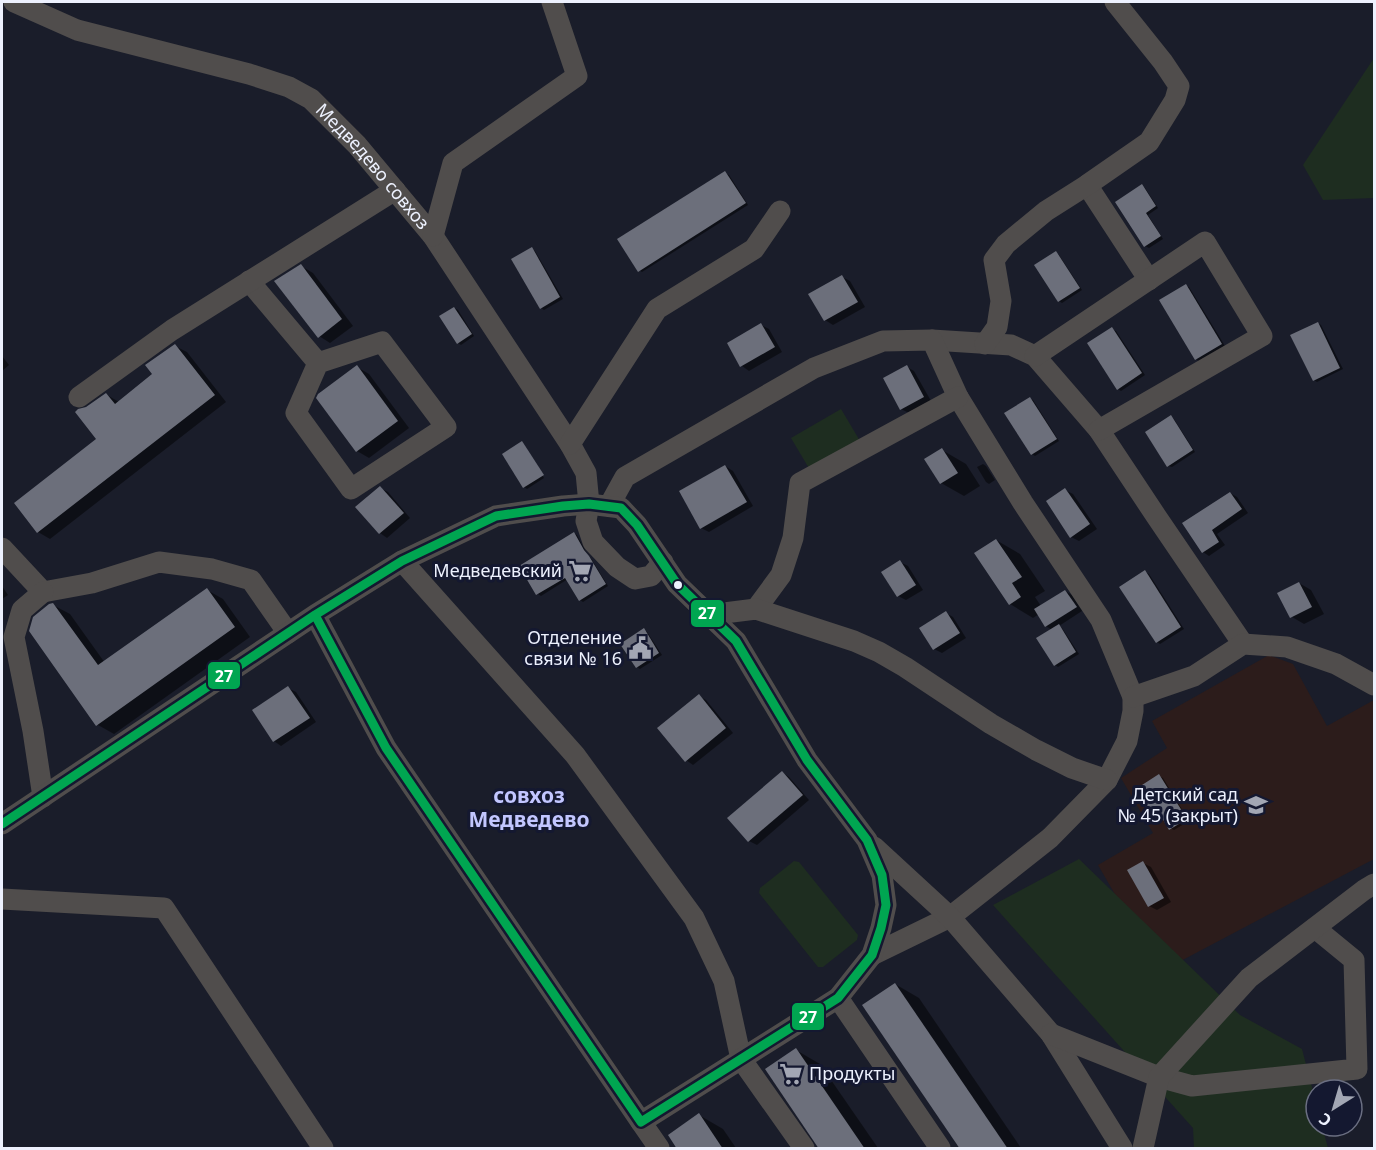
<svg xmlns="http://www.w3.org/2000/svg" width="1376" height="1150" viewBox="0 0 1376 1150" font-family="'Noto Sans',sans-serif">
<rect width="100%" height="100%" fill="#1a1d2a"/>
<!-- education -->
<polygon fill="#2c1c1b" points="1269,655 1293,664 1327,726 1374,700 1374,859 1160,972 1098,865 1153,833 1121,778 1167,748 1152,721"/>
<!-- green -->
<g fill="#1e2d20">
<polygon points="1374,58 1374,198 1323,200 1303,165"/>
<polygon points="841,409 860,441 810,470 791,438"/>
<polygon points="1079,859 1240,1015 1302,1049 1316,1103 1316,1126 1322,1126 1328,1148 1194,1148 1193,1128 993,905"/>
<polygon points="794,861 799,862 858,935 857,940 823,967 818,967 759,893 760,888"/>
</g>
<!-- shadow -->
<g fill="#0007">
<polygon points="725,173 729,175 748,205 642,272 639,270"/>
<polygon points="1142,186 1145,188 1158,208 1148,215 1163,239 1149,248 1145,246 1117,202"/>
<polygon points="532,249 535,251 563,299 544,310 541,308"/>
<polygon points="1056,253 1059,255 1082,290 1062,303 1059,301"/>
<polygon points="301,266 313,273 353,326 330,343 319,336"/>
<polygon points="842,277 850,281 865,307 833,325 825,320 810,295"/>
<polygon points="1186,286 1189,287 1225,346 1199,361 1196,359"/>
<polygon points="454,308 458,310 474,336 461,345 458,343"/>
<polygon points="1318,323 1321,325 1343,369 1317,382 1314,380"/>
<polygon points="761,325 769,329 782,352 749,371 742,366 729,344"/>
<polygon points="1112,329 1116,331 1145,375 1121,391 1118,389"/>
<polygon points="175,346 187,352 226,402 50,539 38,532 16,503 98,439 107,395 119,402 154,375"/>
<polygon points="2,356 9,365 2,371"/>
<polygon points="357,367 369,374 409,428 369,458 357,451 318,398"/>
<polygon points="907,367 914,371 931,401 909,413 901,409"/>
<polygon points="1030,398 1033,400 1059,441 1035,456 1032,454 1006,413"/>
<polygon points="1171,417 1174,419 1195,452 1172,467 1168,466"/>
<polygon points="522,443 544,478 527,489 524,487 504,454 522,443 523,443"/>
<polygon points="942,450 966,464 980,486 964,496 941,483"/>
<polygon points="983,464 986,466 995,480 989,484 986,482 977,467"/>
<polygon points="725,466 733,471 753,506 709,532 701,528"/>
<polygon points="380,488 388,492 410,518 387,538 380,533 357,507"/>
<polygon points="1065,490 1073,494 1097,529 1079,541 1071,537"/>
<polygon points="1230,493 1237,497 1248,513 1217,534 1225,545 1209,556 1203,552 1184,523"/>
<polygon points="574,533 577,535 587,554 592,560 608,586 583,602 580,600 568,579 541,596 538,594"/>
<polygon points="996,540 1020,554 1045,591 1035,597 1041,606 1065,591 1072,595 1082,611 1059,626 1062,628 1079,654 1058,667 1055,665 1052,630 1046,626 1039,614 1033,618 1010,604"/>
<polygon points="900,562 908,566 923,590 906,600 898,596"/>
<polygon points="1145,572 1149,574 1184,629 1160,644 1157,642"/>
<polygon points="1299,583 1311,590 1324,614 1304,624 1292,617"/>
<polygon points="2,586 8,595 2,599"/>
<polygon points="207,590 223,599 250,637 114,734 98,725 53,605 70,614 105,663"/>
<polygon points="946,613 953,617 966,638 942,653 934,649"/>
<polygon points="644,630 647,632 662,655 640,669 637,667"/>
<polygon points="288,688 296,692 316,722 281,746 274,741"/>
<polygon points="699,696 706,700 733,733 693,765 686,760"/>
<polygon points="782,772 789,777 809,800 757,845 749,841"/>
<polygon points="1159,776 1163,778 1189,821 1174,830 1170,828 1164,818 1158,822 1155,820 1149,795"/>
<polygon points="1143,863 1151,867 1171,902 1157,910 1149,906"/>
<polygon points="895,984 919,998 1021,1148 962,1148"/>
<polygon points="796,1050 820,1064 878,1148 821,1148"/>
<polygon points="699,1115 723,1129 736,1148 679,1148"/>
</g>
<!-- building -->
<g fill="#6c6f7b">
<polygon points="725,171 746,203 638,272 617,239"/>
<polygon points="1142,184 1156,206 1146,213 1161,236 1144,247 1115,202"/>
<polygon points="532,247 560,297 540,309 511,259"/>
<polygon points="1056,251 1080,288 1058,302 1034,265"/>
<polygon points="301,264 342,319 318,338 274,281"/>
<polygon points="842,275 858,302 824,321 808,294"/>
<polygon points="1186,284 1222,344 1195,360 1159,300"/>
<polygon points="454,307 472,334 457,344 439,316"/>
<polygon points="1318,322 1340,368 1313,381 1290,335"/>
<polygon points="761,323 775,347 740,367 727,343"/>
<polygon points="1112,327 1142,373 1117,390 1087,343"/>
<polygon points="175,344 215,395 37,533 14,503 96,439 75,412 78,409 86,407 106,393 115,404 152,374 145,365"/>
<polygon points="357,365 398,421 356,452 316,398 318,394"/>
<polygon points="907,365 924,397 900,410 883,378"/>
<polygon points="1030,397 1057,439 1031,455 1004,413"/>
<polygon points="1171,415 1193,450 1167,467 1145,432"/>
<polygon points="522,441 544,475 523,488 502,454"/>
<polygon points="942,448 958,473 940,484 924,459"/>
<polygon points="725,465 747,502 700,529 679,491"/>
<polygon points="380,486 404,513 379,534 355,507"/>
<polygon points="1065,488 1090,524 1070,538 1046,501"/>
<polygon points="1230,492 1242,509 1212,530 1219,542 1202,553 1182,523"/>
<polygon points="574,532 584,550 589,556 606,584 579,601 565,578 536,595 519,566"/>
<polygon points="996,539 1022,577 1012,583 1021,597 1009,605 974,553"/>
<polygon points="900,560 916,585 897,597 881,572"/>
<polygon points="1145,570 1181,627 1156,643 1119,587"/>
<polygon points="1299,582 1312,607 1290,618 1277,593"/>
<polygon points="207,588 235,627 96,726 29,631 33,617 49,604 53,603 98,665"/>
<polygon points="1065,590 1077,607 1045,627 1034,609"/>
<polygon points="946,611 960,633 933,650 919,628"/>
<polygon points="1059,624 1076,652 1054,666 1036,638"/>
<polygon points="644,628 659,653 636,668 620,644"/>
<polygon points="288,686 310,718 273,742 252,710"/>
<polygon points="699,694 726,728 685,762 657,728"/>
<polygon points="782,771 803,795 748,842 727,818"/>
<polygon points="1159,774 1187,819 1169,830 1161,816 1154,821 1140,799 1147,794 1142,785"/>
<polygon points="1143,861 1164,898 1148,907 1127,870"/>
<polygon points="895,983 1008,1149 960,1149 862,1005"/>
<polygon points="796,1048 865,1149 819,1149 794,1112 765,1069"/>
<polygon points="699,1113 723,1149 677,1149 668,1135"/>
</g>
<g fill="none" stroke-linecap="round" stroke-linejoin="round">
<!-- minor -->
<g stroke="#504d4c" stroke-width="21">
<path id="s1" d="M14,2L77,30L249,74L289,87L311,99L357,145L433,236L570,444L586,473L589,504L586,521L593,542L617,567L635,579L651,576L663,562"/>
<polyline points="1087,185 1149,280"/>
<polyline points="433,236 453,163 577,76 552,2"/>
<polyline points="249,281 318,363 296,413 351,489 446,427 382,342 318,363"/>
<polyline points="932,340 1011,345 1035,356 1099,430 1156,516 1243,644"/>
<polyline points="985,344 997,327 1001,301 994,260 1006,244 1046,211 1087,185 1149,142 1175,100 1179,86 1163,62 1115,2"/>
<polyline points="1035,356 1205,242 1262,336 1099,430"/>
<polyline points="79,397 172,330 395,190"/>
<polyline points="570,444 657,309 754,249 780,211"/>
<polyline points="609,506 625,477 814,368 883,341 932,340 958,397 1023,503 1101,620 1133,697 1133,711 1127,741 1107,780 1050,838 950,917 872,955"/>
<polyline points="2,548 43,592 92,583 159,562 212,569 251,580 288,633"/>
<polyline points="402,561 575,755 694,918 724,981 741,1059 804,1148"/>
<polyline points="43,592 22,610 14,637 33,731 43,797"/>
<polyline points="756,609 781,575 793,538 800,483 958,397"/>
<polyline points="708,615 756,609 854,641 879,652 905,667 991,724 1036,750 1072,768 1107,780"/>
<polyline points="1133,697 1194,676 1243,644 1287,647 1336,664 1374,685"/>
<polyline points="2,824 315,615 402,561 496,516 563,506 589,504 621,508 637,525 677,584 736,641 807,760 867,840 882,875 886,905 881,928 872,955 838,998 641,1122 386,748 315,615"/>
<polyline points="874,847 950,917 1051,1034 1122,1148"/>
<polyline points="2,899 164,908 323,1148"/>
<polyline points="838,998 940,1148"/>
<polyline points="1051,1034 1159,1077 1192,1086 1357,1069 1354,960 1315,928"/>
<polyline points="641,1122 659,1148"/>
<polyline points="1143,1148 1159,1077 1249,978 1364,890 1374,884"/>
</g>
<!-- bus-1 casing -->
<g stroke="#141830" stroke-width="14">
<polyline id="bus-1" points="2,824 315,615 402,561 496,516 563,506 589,504 621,508 637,525 677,584 736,641 807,760 867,840 882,875 886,905 881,928 872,955 838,998 641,1122 386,748 315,615"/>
</g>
<!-- bus-1 -->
<use href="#bus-1" stroke="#00a651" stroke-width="9"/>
</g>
<!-- icons -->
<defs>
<g id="supermarket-bare" transform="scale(1.8)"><path d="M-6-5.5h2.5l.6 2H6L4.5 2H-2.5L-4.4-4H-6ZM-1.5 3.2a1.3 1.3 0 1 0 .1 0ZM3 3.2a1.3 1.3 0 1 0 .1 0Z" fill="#a3a7b4" stroke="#141830" stroke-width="2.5" paint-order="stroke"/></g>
<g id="civic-bare" transform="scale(1.8)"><path d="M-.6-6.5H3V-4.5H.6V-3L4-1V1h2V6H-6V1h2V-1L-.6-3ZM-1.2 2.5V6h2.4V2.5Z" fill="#a3a7b4" stroke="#141830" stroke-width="2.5" paint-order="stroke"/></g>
<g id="school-bare" transform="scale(1.8)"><path d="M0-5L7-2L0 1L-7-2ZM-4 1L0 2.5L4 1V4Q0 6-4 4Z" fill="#a3a7b4" stroke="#141830" stroke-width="2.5" paint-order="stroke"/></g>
</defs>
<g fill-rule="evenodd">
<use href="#supermarket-bare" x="580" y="571"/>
<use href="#civic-bare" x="640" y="648"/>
<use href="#school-bare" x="1256" y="805"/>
<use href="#supermarket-bare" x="791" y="1074"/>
</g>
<!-- markers -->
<circle fill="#edf1fe" stroke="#141830" stroke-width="2" cx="678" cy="585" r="5"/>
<g text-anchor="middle" stroke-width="6" stroke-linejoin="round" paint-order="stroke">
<!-- street labels -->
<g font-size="18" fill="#edf1fe" stroke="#141830">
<text dy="6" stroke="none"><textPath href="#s1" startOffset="405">Медведево совхоз</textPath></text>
</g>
<!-- poi labels -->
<g font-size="18" fill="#edf1fe" stroke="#141830" text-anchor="end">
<text x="562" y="577">Медведевский</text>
<text x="622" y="644">Отделение<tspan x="622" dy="21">связи № 16</tspan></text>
<text x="1238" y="801">Детский сад<tspan x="1238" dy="21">№ 45 (закрыт)</tspan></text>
<text x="809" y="1080" text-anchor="start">Продукты</text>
</g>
<!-- quarter labels -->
<g font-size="21" font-weight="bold" fill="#c2c6ff" stroke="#141830">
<text x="529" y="803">совхоз<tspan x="529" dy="24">Медведево</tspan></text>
</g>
</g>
<g stroke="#141830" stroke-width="2">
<rect x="690" y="599" width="35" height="29" rx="6" fill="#00a651"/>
<rect x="207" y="661" width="34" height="29" rx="6" fill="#00a651"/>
<rect x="791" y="1002" width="34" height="29" rx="6" fill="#00a651"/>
</g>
<g font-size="16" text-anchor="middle" font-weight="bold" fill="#fff">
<text x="707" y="619">27</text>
<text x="224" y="682">27</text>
<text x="808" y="1023">27</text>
</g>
<!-- border -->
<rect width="1376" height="1150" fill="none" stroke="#edf1fe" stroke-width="6"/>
<!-- north arrow -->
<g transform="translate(1334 1108) rotate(217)"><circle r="28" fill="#141830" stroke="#6b6f82" stroke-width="1.5"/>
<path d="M0-4.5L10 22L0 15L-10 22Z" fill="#a3a7b4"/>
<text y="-9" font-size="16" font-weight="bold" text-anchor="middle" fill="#edf1fe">С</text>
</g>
</svg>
